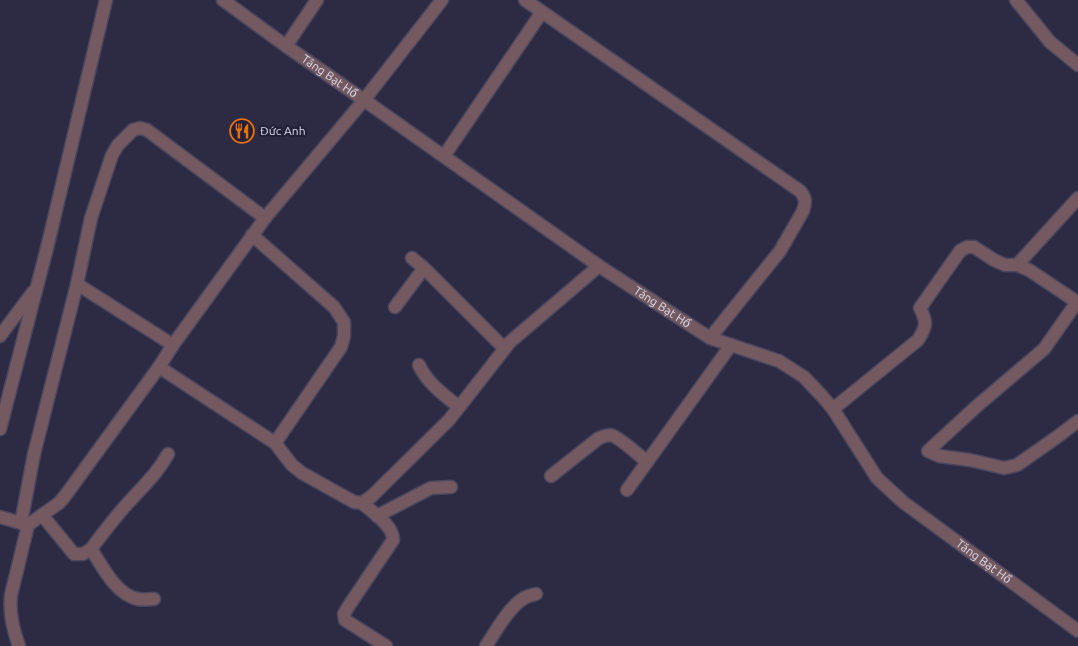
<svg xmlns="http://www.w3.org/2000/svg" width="1078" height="646" viewBox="0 0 1078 646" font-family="Ubuntu,sans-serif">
<rect width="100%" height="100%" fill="#2d2a44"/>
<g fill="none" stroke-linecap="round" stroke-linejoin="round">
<!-- minor casing -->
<g stroke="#49465f" stroke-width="15">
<g id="minor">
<path id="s1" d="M223,0L286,46L364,100L599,266L710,338L779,361L804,377L822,396L833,409L877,478L903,502L1078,631"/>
<path d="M525,0L800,191C806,198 806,202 803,211L780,251L710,338"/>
<polyline points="1016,0 1050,42 1078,65"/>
<polyline points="286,46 317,0"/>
<polyline points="444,156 542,12"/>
<polyline points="252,235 334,307 344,322 344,336 341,347 275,443"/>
<polyline points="412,258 424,268 504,348"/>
<polyline points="1017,265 1078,198"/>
<polyline points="77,284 173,345"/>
<polyline points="395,307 424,268"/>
<polyline points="0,336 33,292"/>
<path d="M419,365C428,384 443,394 459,407"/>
<polyline points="159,367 275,443 292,465 302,473 354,502 362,503 372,496 449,420 510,342 599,266"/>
<path d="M833,409L918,340C927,326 927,322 920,308L960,251L967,247H974L994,260L1005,265H1017L1029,270L1077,302L1044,349L977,406L928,451L939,456L970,460L1004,468L1017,465L1057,437L1078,421"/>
<polyline points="0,429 47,248 106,0"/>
<path d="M551,476L599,438C602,437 606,435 611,435C619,437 640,456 647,462"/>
<polyline points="627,490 731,345"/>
<path d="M362,503C372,512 394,526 393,540L348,607L344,614L345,620L386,646"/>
<path d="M42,515L74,554H83L91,549C103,533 115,517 128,503C144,485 156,475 168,454"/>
<polyline points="377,516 431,488 451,487"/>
<polyline points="0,517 28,525"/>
<polyline points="21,523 34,454 77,284 91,218 112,155 118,145 133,130 140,128 147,130 265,218"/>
<path d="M91,549C102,566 116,595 138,599C143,600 149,599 154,599"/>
<path d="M19,646C13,630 9,613 11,595L28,525L59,503L65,496L159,367L173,345L265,218L364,100L442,0"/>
<path d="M486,646C496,631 509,607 524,598C528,596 532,595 536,594"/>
</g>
</g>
<!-- minor -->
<use href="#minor" stroke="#745960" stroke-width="12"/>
</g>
<!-- icons -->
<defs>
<g id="restaurant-ring" transform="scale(1.25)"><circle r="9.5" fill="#232039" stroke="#e8710a" stroke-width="1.5"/><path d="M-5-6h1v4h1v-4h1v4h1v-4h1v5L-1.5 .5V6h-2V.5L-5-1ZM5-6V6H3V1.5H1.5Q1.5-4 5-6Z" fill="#e8710a"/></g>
</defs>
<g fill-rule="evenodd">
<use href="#restaurant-ring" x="242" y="131"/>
</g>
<g text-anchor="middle" stroke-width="4.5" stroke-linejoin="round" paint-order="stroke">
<!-- street labels -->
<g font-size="12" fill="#dddced" stroke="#232039">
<text dy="4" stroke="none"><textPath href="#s1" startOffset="131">Tăng Bạt Hổ</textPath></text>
<text dy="4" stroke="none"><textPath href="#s1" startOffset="536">Tăng Bạt Hổ</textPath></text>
<text dy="4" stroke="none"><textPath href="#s1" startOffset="956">Tăng Bạt Hổ</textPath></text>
</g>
<!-- poi labels -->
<g font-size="12" fill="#dddced" stroke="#232039" text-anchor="start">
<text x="260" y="135">Đức Anh</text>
</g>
</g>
</svg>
